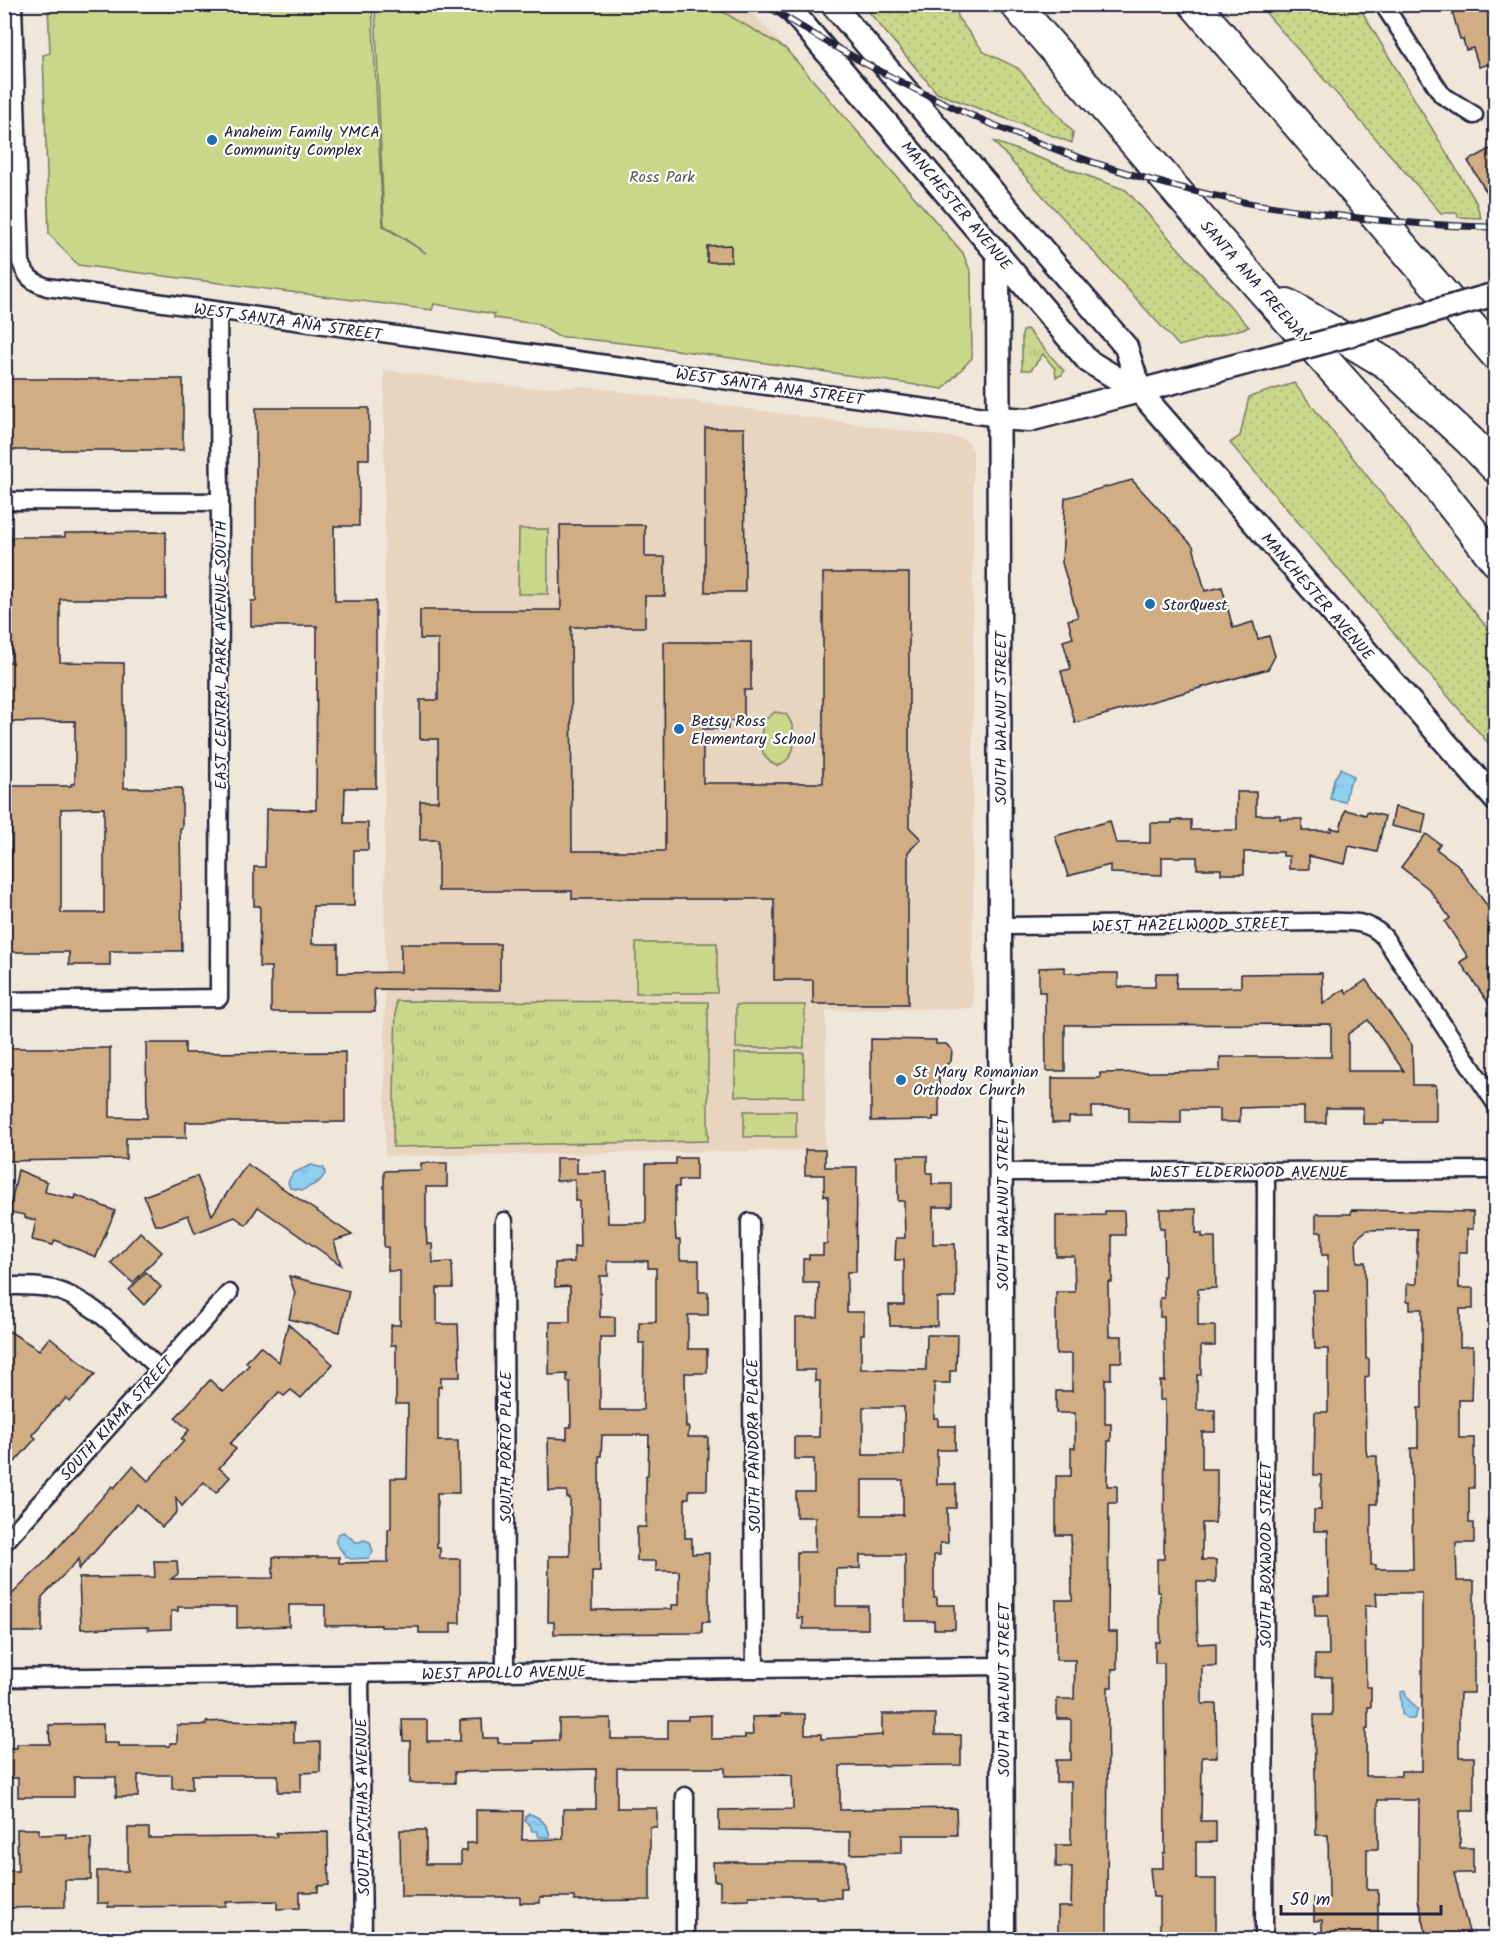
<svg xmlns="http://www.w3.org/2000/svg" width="1500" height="1944" viewBox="0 0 1500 1944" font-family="Kalam,sans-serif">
<defs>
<pattern id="grass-tufts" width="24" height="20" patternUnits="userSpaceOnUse" patternTransform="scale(1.5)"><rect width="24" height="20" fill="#cad78a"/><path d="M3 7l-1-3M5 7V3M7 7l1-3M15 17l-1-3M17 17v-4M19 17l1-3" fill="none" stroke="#adb878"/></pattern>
<pattern id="garden-dots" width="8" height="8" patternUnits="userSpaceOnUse" patternTransform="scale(1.5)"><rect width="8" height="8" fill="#cad78a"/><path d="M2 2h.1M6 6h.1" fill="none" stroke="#adb878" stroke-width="1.8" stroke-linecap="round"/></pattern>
<pattern id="water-ripples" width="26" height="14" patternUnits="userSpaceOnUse" patternTransform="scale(1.5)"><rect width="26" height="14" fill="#8fcff0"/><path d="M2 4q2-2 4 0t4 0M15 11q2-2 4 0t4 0" fill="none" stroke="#7bb1cf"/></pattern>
</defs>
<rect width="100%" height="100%" fill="#f1e6da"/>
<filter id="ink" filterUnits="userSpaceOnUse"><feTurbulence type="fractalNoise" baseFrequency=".0167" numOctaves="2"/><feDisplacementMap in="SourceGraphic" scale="12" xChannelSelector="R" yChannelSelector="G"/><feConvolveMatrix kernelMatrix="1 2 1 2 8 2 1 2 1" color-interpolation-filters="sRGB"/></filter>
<g filter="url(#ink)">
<!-- built -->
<g fill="#e7d5c0">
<polygon points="711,5 746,5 785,48"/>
<polygon points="384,370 528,388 582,387 603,389 964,439 970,444 973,450 973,1008 826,1010 825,1150 385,1156"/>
</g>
<!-- grass -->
<g fill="url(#grass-tufts)" stroke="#767c62" stroke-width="1.5">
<polygon points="1027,329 1064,371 1062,375 1056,377 1055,369 1043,354 1031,370 1022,370 1022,335 1023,331"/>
<polygon points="396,1001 708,1002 708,1141 393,1147"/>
</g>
<!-- park -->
<g fill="#cad78a" stroke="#767c62" stroke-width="1.5">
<polygon points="48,5 372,5 383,226 426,253 384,225 375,5 711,5 785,48 963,253 971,273 972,358 943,389 649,346 557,336 537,324 494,318 494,314 434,304 432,310 78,265 49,234 43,55 50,53"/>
<polygon points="519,529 548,529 548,594 518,594"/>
<path d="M775,712L786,714C798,730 799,758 777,766C757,757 759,737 765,720Z"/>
<rect x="636" y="943" width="81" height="50"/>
<polygon points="736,1005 805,1005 804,1048 736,1048"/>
<polygon points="735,1053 804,1053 804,1097 735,1096"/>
<rect x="744" y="1111" width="52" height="26"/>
</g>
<!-- garden -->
<g fill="url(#garden-dots)" stroke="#767c62" stroke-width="1.5">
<polygon points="863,5 957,5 958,18 984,52 1018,68 1073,132 1072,143 937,93"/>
<polygon points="1259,5 1358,5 1476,202 1481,218 1458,217 1457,213 1441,213"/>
<polygon points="993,141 1126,190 1249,327 1179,346"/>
<polygon points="1294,383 1495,638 1495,751 1230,443 1240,436 1249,397"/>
</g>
<!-- water -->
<g fill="url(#water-ripples)" stroke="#638aa8" stroke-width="1.5">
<polygon points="1341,768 1354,777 1348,786 1345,802 1330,799 1334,779"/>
<polygon points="311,1165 324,1168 325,1174 319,1182 303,1190 290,1188 288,1182 293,1173"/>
<path d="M343,1532C352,1537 354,1546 364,1540L370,1542L373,1552L369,1558L351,1559L346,1557L336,1543V1538L338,1534Z"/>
<polygon points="1405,1691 1407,1698 1418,1710 1414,1719 1408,1719 1402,1714 1400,1692"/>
<path d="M529,1814C540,1816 549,1826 550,1837H539L537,1831H532L530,1825L525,1821L526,1816Z"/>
</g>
<!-- building -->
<g fill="#d0ad82" stroke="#22223b" stroke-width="1.5" fill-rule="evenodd">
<polygon points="1450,4 1496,4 1496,62 1479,67 1473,48 1466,50 1463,39 1460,39"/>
<polygon points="1496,146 1496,208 1468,161"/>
<polygon points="731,245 731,262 707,262 707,246"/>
<rect x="4" y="379" width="179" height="71"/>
<polygon points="256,408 369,408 369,459 359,459 359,526 334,526 335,601 376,601 376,788 345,788 344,823 368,823 368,850 354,850 354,906 313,906 312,944 338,944 338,973 401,972 401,944 500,944 500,990 374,989 375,1012 271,1012 271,967 259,967 260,906 254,906 254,867 265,867 266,809 316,810 317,626 251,626 251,601 256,601"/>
<polygon points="705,428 744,428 745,592 705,592"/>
<polygon points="1132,480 1193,546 1205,591 1222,587 1233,628 1253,622 1258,639 1269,636 1275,656 1268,669 1075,723 1061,671 1071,669 1063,641 1073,638 1068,620 1078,617 1062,563 1065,498"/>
<polygon points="560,525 645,525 645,557 665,557 665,596 645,596 645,627 571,627 572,851 665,851 664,642 751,642 751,690 744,690 744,721 728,721 728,729 703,729 703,783 823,783 823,573 909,573 909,827 921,839 908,852 908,1004 813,1004 813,980 774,980 774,899 572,899 572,891 438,891 438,840 420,840 420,801 438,801 438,739 420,739 420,700 438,700 438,639 420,639 420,610 561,610"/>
<path d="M166,532V599H60V662L124,663V788H182V828H180L182,951H110V965H69V952H4V912H11V786H71V784H75V721L4,722V662H11V537H65V533ZM104,808V913H61V809Z"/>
<polygon points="1237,792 1256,792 1256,815 1280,815 1280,819 1302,819 1302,831 1331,831 1331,828 1340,830 1345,810 1366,815 1367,812 1385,816 1377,852 1349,846 1345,864 1309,856 1309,869 1289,869 1289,856 1283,856 1283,852 1244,852 1244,874 1221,874 1221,869 1197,869 1197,857 1162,857 1162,875 1110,873 1110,865 1068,876 1055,836 1110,821 1116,843 1150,843 1150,823 1172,823 1172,820 1191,820 1191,830 1237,830"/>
<polygon points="1395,807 1426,814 1422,833 1391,826"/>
<polygon points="1426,834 1440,844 1436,849 1457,864 1496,918 1496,1014 1460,962 1468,957 1445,922 1450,918 1429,889 1401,867"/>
<path d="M1065,967V973H1118V987H1155L1156,973H1177L1176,988H1212L1241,987V974L1322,973L1323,1004L1344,989L1347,993L1366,980L1412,1045L1413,1085H1436V1121H1384V1124H1363V1108H1326V1123H1304V1107H1269L1240,1108V1122H1220V1109H1181V1123L1129,1122V1107H1092V1117H1069V1123H1052V1078H1100V1073L1220,1071V1057H1331V1024L1065,1025V1071H1046L1045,992H1039V968ZM1368,1020L1404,1071H1348V1034Z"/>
<polygon points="871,1039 936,1040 936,1044 946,1044 952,1050 951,1061 939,1070 939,1117 933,1117 933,1120 871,1121"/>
<polygon points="146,1043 185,1043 185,1053 345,1052 345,1122 186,1122 186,1138 126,1138 126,1159 4,1161 4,1048 110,1048 110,1117 147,1118"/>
<path d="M805,1150H825V1167H857L856,1272H847V1312H864V1334H861V1369L926,1370L927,1335H957L956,1371H950V1383H934V1418H938V1426H955V1450H937V1484H956V1508H947L948,1543H940V1555H934V1598H937V1605H955V1629H934V1621H905V1555H860V1568L836,1569V1606H868V1629H803V1618H797V1552H815V1517H796V1492H814V1459H794V1437H819L820,1381H815V1370H796V1318H818L819,1283H803V1259H809V1255H823V1244H827L828,1196H824V1175H805ZM863,1407H904V1455H863ZM862,1480H903V1515H862Z"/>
<polygon points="898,1156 927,1156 927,1173 932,1173 932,1184 952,1184 952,1207 933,1207 933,1244 955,1244 956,1298 937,1298 937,1326 890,1326 889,1305 904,1305 904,1260 895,1260 896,1238 905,1238 904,1201 898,1201"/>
<path d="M556,1158H577V1173L607,1172L608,1223H646V1164H676V1158H696V1180H679V1187H675V1223L676,1240H680V1260H699V1292H708V1315H688V1349H707V1373H685L686,1427H689L688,1437H708L707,1490H689V1498H685V1538H692V1554L709,1553V1622H702V1633L554,1634V1622H548L549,1556H570V1498H567V1491H549L548,1438L567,1439V1427H571L570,1382H567V1374L549,1375L550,1322H570V1286L555,1287V1263L574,1262V1246L580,1247L579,1201H575V1180L556,1181ZM608,1261H648V1268H656V1322H639V1343H644L643,1410H600V1337H615V1317H600V1276H608ZM602,1435H649L648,1476H646V1527H637V1561H656V1571H679V1605H672V1609L592,1610V1571H600L599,1456H601Z"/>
<polygon points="421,1163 447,1163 447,1187 426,1187 426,1228 427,1244 432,1244 433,1263 452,1262 453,1288 437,1288 437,1324 458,1324 460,1377 441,1377 441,1387 438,1387 438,1441 458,1441 459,1493 437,1493 437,1548 440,1548 440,1559 460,1559 460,1623 451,1623 451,1633 419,1633 419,1627 381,1627 381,1625 325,1626 325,1605 289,1605 289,1626 237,1628 237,1607 178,1607 178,1611 171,1611 171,1629 148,1630 148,1627 81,1629 79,1578 155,1577 154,1561 177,1561 178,1574 171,1579 273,1578 273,1557 339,1557 339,1563 388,1562 388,1529 391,1529 391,1478 407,1478 408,1404 396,1404 396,1345 391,1345 391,1325 400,1325 400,1271 388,1271 388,1247 384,1247 384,1171 421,1170"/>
<polygon points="247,1164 352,1235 334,1241 341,1265 258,1207 246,1225 235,1217 195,1233 188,1215 162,1225 155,1225 144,1196 197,1176 212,1215"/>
<polygon points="18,1170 47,1182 45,1192 75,1199 76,1195 115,1211 96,1257 55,1240 53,1245 32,1240 36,1220 25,1218 25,1215 9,1212"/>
<polygon points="1160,1209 1196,1209 1196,1233 1202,1233 1202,1237 1215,1237 1216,1288 1198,1289 1198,1326 1215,1326 1215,1346 1201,1346 1201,1375 1197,1375 1197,1410 1215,1410 1215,1432 1202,1432 1202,1469 1217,1469 1217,1491 1215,1523 1202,1523 1202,1560 1216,1560 1216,1582 1197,1582 1197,1616 1198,1644 1216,1643 1216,1666 1202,1666 1202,1704 1216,1704 1217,1757 1202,1757 1201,1821 1216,1821 1216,1842 1196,1842 1196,1879 1216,1879 1216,1932 1202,1933 1202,1937 1198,1937 1198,1940 1160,1940 1160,1897 1153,1897 1150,1868 1163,1868 1163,1853 1165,1853 1164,1663 1155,1663 1155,1642 1160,1642 1160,1592 1157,1592 1157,1559 1164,1559 1165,1400 1160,1400 1160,1381 1165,1381 1164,1317 1160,1317 1160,1298 1164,1298 1163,1276 1165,1276 1164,1228 1160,1228"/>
<path d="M1351,1210L1473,1212V1229H1467V1252H1459V1288H1473V1309H1460V1347L1473,1346V1368L1472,1400H1459V1438H1474V1488H1469V1523H1474V1543H1456L1457,1581H1474V1693H1460L1459,1722V1757H1474V1811H1460V1848H1473V1873H1454L1471,1940H1428L1418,1900L1419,1800H1378V1849H1367V1890H1378V1940H1322V1920L1314,1921V1898H1329L1328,1835H1316L1314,1715H1332V1677H1315V1655H1329L1328,1616H1315L1314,1595H1329L1328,1531H1314V1510H1321V1475H1314L1315,1412H1328V1349H1315L1313,1312V1290H1328V1255H1322V1232H1316V1214H1351ZM1417,1229V1284H1407V1301H1410V1309H1422V1408H1418V1448H1411L1413,1569H1376V1565H1371V1504H1377V1456H1367L1366,1449L1365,1377L1369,1376V1359H1366L1365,1262H1357L1356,1239L1367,1230ZM1376,1593H1422V1771H1401V1776H1366V1729H1368V1707H1371V1687H1366L1365,1606H1377Z"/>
<polygon points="1105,1211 1124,1211 1125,1235 1112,1235 1112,1282 1108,1282 1109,1336 1122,1336 1122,1362 1111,1362 1111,1379 1105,1379 1105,1424 1111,1424 1111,1441 1108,1441 1107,1486 1117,1486 1117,1503 1109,1503 1108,1632 1117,1632 1117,1669 1112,1669 1112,1687 1108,1687 1107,1935 1058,1935 1058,1907 1071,1907 1072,1867 1056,1867 1056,1845 1071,1845 1071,1782 1056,1782 1056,1760 1071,1760 1071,1719 1057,1719 1057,1699 1074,1699 1075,1660 1056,1660 1056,1600 1072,1600 1071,1535 1056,1535 1056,1476 1071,1476 1071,1448 1075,1448 1075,1413 1056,1413 1056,1391 1072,1391 1072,1354 1056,1354 1056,1292 1075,1292 1074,1256 1056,1256 1056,1216 1105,1215"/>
<polygon points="140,1232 162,1252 133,1283 111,1263"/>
<polygon points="146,1272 161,1287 144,1305 129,1290"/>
<polygon points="289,1276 349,1291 340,1332 289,1319 295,1293"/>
<polygon points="288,1324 333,1364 301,1398 291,1390 284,1396 279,1392 230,1444 236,1449 219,1468 230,1477 216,1493 204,1482 182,1506 176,1498 177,1512 162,1527 137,1504 79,1569 79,1559 42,1597 42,1632 9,1632 9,1626 4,1626 4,1602 49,1558 112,1486 114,1488 133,1466 148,1481 184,1441 181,1439 189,1430 175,1418 210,1380 223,1392 249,1365 246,1362 260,1346 279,1362"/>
<polygon points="4,1328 39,1350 50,1337 95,1374 70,1402 66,1398 58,1407 57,1406 32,1435 36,1438 13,1464 4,1456"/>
<polygon points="781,1714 805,1714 805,1734 821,1734 821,1739 882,1735 882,1714 935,1714 935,1735 961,1735 961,1765 840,1766 840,1810 956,1808 957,1835 902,1835 902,1853 850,1854 850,1832 719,1830 719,1810 793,1809 792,1775 725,1776 725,1768 617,1768 617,1808 657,1808 657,1827 650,1827 650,1900 574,1901 574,1897 540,1897 540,1903 520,1903 520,1897 401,1897 400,1830 426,1830 426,1864 461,1864 461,1851 467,1851 467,1843 476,1843 476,1810 523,1811 522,1840 563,1839 563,1809 596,1809 596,1769 455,1772 455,1783 410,1783 410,1741 403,1741 402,1720 427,1720 427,1741 460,1741 460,1720 482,1719 483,1738 498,1738 498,1743 533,1743 533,1741 559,1740 559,1719 611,1718 611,1739 668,1739 668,1720 688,1720 688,1716 711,1715 711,1739 745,1738 745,1735 753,1735 752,1717 781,1716"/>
<polygon points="225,1721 294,1723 294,1743 320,1742 320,1772 301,1773 301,1792 278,1792 278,1775 192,1775 192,1789 172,1789 172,1775 138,1775 138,1797 116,1797 116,1777 74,1777 74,1797 18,1797 18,1778 4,1778 4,1748 17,1748 17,1744 50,1744 49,1725 103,1724 103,1743 119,1743 119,1746 170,1746 170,1743 177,1743 177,1725 206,1725 206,1722"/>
<polygon points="128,1828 149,1828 149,1838 277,1837 276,1833 328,1832 329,1885 318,1886 318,1892 300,1892 300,1908 277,1909 277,1901 226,1902 226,1906 108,1907 108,1903 97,1903 97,1871 128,1871"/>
<polygon points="17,1829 39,1829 39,1835 66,1834 66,1838 91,1838 91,1880 65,1880 65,1907 4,1908 4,1871 18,1871"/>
<polygon points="713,1862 846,1862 846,1888 841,1888 841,1898 816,1898 816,1896 749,1896 749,1899 720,1900 720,1881 714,1881"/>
</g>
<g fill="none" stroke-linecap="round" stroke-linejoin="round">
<!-- street casing -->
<g stroke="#22223b" stroke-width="21">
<g id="street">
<path d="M13,4L21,262C26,277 32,282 47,287L999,418"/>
<polyline points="1383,4 1442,95 1474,115"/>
<polyline points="4,501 220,502"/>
<path d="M1000,926L1320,922C1343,922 1367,918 1384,937L1496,1104"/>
<polyline points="4,1001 219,998 220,502 218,311"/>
<polyline points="1002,1172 1496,1170"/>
<polyline points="504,1221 505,1672"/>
<polyline points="750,1222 755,1669"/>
<path d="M4,1286C19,1286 33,1285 47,1288C92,1296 127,1340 160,1369"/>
<polyline points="4,1543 229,1293"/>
<polyline points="360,1674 363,1940"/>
<polyline points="4,1678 1003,1666"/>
<polyline points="685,1796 685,1940"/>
<polyline points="1264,1940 1266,1171"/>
</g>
</g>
<!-- secondary casing -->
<g stroke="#22223b" stroke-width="27">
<g id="secondary">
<polyline points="786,4 1088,361 1140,392 1496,800"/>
<polyline points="832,4 1126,347 1140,392"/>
<polyline points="998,253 1003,1940"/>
<polyline points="999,418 1029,420 1288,352"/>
</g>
</g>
<!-- highway casing -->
<g stroke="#22223b" stroke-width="34">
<g id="highway">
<polyline points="1015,4 1261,289 1432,480 1496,561"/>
<polyline points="1194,4 1496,355"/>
<polyline points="1287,304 1387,364 1470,441 1496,468"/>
</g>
</g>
<!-- street -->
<use href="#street" stroke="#fff" stroke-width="16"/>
<!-- secondary -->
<use href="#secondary" stroke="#fff" stroke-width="22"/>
<!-- highway -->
<use href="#highway" stroke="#fff" stroke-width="30"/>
<!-- rail casing -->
<g stroke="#22223b" stroke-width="7">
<path id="rail" d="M764,4C909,96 1069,167 1239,201C1255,205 1272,206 1288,209C1357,219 1426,226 1496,227"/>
</g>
<!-- rail -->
<use href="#rail" stroke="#fff" stroke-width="4.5" stroke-dasharray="14" stroke-linecap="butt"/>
<!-- secondary-bridge casing -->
<g stroke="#22223b" stroke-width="27" stroke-linecap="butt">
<polyline id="secondary-bridge" points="1288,352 1496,294"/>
</g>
<!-- secondary-bridge -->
<use href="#secondary-bridge" stroke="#fff" stroke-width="22"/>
</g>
</g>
<!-- markers -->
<g fill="#1f6fb2" stroke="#fff" stroke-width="2">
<circle cx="212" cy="140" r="6"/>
<circle cx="1150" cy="604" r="6"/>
<circle cx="679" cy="729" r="6"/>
<circle cx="901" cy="1080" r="6"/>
</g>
<g text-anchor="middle" stroke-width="4.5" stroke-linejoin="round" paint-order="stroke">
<!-- poi labels -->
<g font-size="16" fill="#22223b" stroke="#fff" text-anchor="start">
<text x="224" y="137">Anaheim Family YMCA<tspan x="224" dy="18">Community Complex</tspan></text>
<text x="1162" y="610">StorQuest</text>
<text x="691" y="726">Betsy Ross<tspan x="691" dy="18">Elementary School</tspan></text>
<text x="913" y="1077">St Mary Romanian<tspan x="913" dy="18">Orthodox Church</tspan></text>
</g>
<!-- park labels -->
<g font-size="16" fill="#545853" stroke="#fff">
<text x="662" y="182">Ross Park</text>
</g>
<!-- street labels -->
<g font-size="16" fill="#22223b" stroke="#fff">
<text transform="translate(957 205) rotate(50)" y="6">MANCHESTER AVENUE</text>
<text transform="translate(1256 282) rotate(49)" y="6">SANTA ANA FREEWAY</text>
<text transform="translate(288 321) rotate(8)" y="6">WEST SANTA ANA STREET</text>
<text transform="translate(770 386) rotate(8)" y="6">WEST SANTA ANA STREET</text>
<text transform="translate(1318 596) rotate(49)" y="6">MANCHESTER AVENUE</text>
<text transform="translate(220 655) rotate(-90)" y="6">EAST CENTRAL PARK AVENUE SOUTH</text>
<text transform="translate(1000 718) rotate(-90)" y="6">SOUTH WALNUT STREET</text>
<text transform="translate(1190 924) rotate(-1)" y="6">WEST HAZELWOOD STREET</text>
<text x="1249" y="1177">WEST ELDERWOOD AVENUE</text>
<text transform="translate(1002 1204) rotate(-90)" y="6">SOUTH WALNUT STREET</text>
<text transform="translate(116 1418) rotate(-48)" y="6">SOUTH KIAMA STREET</text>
<text transform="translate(753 1446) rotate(-91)" y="6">SOUTH PANDORA PLACE</text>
<text transform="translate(505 1447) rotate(-90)" y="6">SOUTH PORTO PLACE</text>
<text transform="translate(1265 1555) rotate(-90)" y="6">SOUTH BOXWOOD STREET</text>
<text transform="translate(504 1672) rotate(-1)" y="6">WEST APOLLO AVENUE</text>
<text transform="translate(1003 1690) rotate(-90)" y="6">SOUTH WALNUT STREET</text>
<text transform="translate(362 1807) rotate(-91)" y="6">SOUTH PYTHIAS AVENUE</text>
</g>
</g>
<!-- margin -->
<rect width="1500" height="1944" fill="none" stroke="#fff" stroke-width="24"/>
<rect x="12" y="12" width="1476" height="1920" fill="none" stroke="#22223b" stroke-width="2" filter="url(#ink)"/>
<!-- scale -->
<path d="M1281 1905v9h160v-9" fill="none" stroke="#22223b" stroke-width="3"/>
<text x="1290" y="1905" font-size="18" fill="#22223b" stroke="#ffffff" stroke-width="4.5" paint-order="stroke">50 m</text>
</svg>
